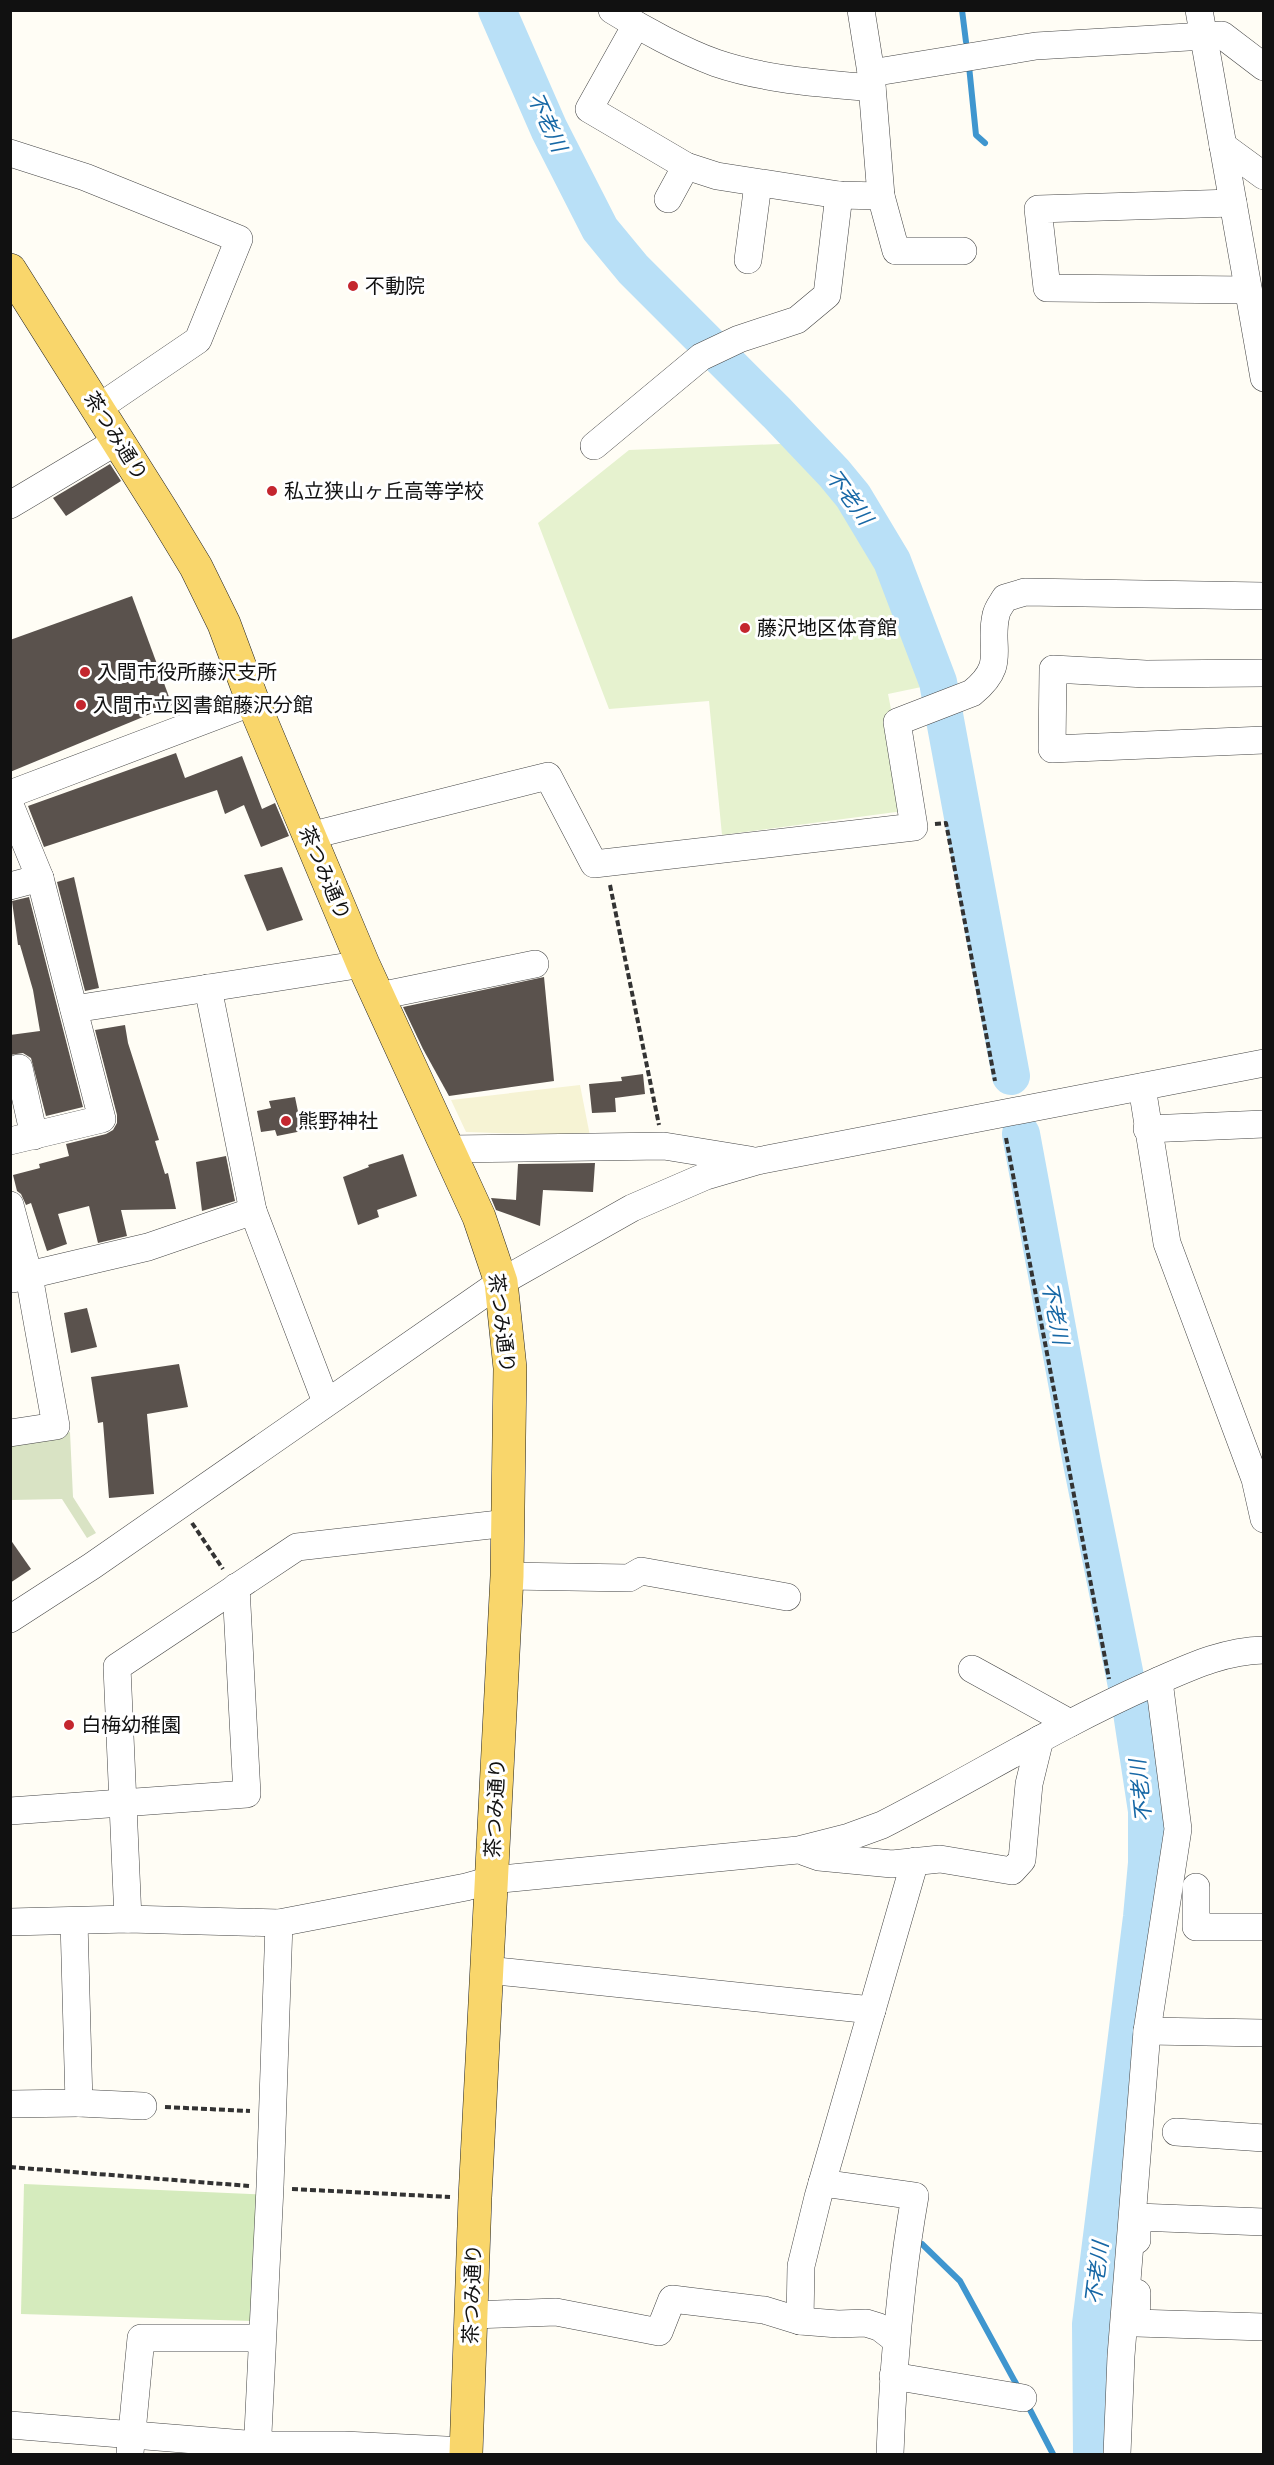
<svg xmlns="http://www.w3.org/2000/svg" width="1274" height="2465" viewBox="0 0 1274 2465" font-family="Lora,'Noto Sans JP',serif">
<rect width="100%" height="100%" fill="#fffdf5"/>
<!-- farmland -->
<polygon fill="#f6f3d4" points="580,1085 590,1136 466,1132 451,1100"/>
<!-- green -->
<polygon fill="#d5ebbd" points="24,2184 271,2195 252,2321 21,2314"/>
<!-- cemetery -->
<polygon fill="#d9e3c4" points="70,1432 73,1497 96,1533 87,1538 62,1499 11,1500 11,1442"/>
<!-- pitch -->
<polygon fill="#e6f2cf" points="803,443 893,571 931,685 888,694 911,810 722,835 709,701 609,709 538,523 629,450"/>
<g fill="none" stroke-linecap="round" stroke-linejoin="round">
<!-- stream -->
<g stroke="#3f96cf" stroke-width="6">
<polyline points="962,10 966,42"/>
<polyline points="969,66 976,135 985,143"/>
<polyline points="922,2244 960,2281 1019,2389"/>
<polyline points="1027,2404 1053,2454"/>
</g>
<!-- river -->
<g stroke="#b9e0f7" stroke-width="38">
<polyline points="497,10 549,129 600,229 633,269 777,413 834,473 853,496 892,561 938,682 1011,1076"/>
<polyline points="1021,1134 1082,1463 1131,1706 1147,1811 1147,1863 1142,1917 1091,2324 1092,2454"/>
</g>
</g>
<!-- building -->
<g fill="#5a524d">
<polygon points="110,464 121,481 66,516 53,498"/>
<polygon points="132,596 172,705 10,772 10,640"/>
<polygon points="176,753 185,778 242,756 262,809 275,803 289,836 261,847 244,805 225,814 217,790 44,847 28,806"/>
<polygon points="282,867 303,920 267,931 244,875"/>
<polygon points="74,877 99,988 85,991 57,882"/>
<polygon points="29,897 83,1107 46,1116 31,1058 23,1053 10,1055 10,1035 40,1031 33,990 20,945 18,945 12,901"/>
<polygon points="544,977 554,1081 449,1096 423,1049 403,1007"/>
<polygon points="125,1025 128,1043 159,1140 155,1141 165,1174 168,1173 176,1209 121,1210 127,1236 98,1243 89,1206 58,1214 67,1244 47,1251 31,1203 26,1205 21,1194 17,1191 13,1175 40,1168 39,1164 69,1156 66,1144 106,1134 113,1130 117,1123 117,1115 95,1030"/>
<polygon points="643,1074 645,1094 615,1098 616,1112 592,1113 589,1084 622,1081 621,1077"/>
<polygon points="295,1097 302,1131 277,1136 275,1130 261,1132 257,1111 271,1108 269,1101"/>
<polygon points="403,1154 417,1196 377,1210 379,1217 358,1225 343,1177 369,1167 368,1165"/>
<polygon points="226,1156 235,1201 202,1211 196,1162"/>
<polygon points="595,1163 593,1192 543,1190 540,1226 496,1210 491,1198 516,1200 518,1164"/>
<polygon points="87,1308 97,1347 71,1353 64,1313"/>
<polygon points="179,1364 188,1407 147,1414 154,1494 109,1498 103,1422 98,1423 91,1377"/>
<polygon points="10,1539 31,1569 10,1583"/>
</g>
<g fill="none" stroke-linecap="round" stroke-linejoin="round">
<!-- minor casing -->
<g stroke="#444" stroke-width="28">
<g id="minor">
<path d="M612,10C642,29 683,51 716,63C766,80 820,83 872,88"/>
<polyline points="861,10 871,73 881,196 896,251 963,251"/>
<polyline points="1199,10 1264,378"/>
<polyline points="636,25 589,109 686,166 717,176 839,195 881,196"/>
<polyline points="871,73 1036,46 1222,35 1264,67"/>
<polyline points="1223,146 1264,176"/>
<polyline points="10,153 85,177 239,239 198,340 98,408"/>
<polyline points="668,199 686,166"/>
<polyline points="1233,203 1038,209 1047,288 1248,290"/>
<polyline points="748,260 758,184"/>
<polyline points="594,446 701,357 739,339 797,320 827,295 839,195"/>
<polyline points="10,505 119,440"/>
<polyline points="1264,673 1146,674 1053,669 1052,749 1264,740"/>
<polyline points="10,794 253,702"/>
<polyline points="10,805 40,878 102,1119 10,1141"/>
<path d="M309,836L548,776L594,864L914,827L897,722L972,693C1008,664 988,649 996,615C997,609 1002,603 1005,598L1025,592L1264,596"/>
<polyline points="10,886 40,878"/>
<polyline points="208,988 253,1211 326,1402"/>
<polyline points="379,996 535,964"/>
<polyline points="74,1009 363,964"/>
<polyline points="19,1068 34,1136"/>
<polyline points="1142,1087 1167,1243 1255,1479 1264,1519"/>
<polyline points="1147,1129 1264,1124"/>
<polyline points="449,1149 664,1146 750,1160"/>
<polyline points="10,1205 29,1276 56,1426 10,1433"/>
<polyline points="12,1279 148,1247 253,1211"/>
<polyline points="507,1576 629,1578 641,1571 787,1597"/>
<polyline points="10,1619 92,1566 501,1282 632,1208 706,1176 757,1161 1264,1063"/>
<polyline points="972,1669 1070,1723"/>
<polyline points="10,1811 247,1794 236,1587"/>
<polyline points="805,1852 819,1857 892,1864 940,1859 1012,1871 1022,1860 1029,1784 1040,1739"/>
<polyline points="1196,1887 1196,1927 1264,1927"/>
<polyline points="128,1919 117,1667 297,1547 508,1523"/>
<path d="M10,1922L128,1919L279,1923L466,1887L491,1880L798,1850L849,1837L882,1825C972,1779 1058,1725 1151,1684C1188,1668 1222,1651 1264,1650"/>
<polyline points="487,1970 872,2010"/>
<polyline points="1147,2031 1264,2033"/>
<polyline points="79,2103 143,2106"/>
<polyline points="10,2104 79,2103 74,1921"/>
<polyline points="1176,2132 1264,2138"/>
<path d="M822,2183L915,2196C900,2281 893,2367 890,2454"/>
<polyline points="1137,2240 1137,2217 1264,2222"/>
<polyline points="1137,2293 1136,2323 1264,2327"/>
<polyline points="471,2315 556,2312 659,2332 672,2299 764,2310 800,2321 838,2324 866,2323 879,2327 896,2340"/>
<polyline points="800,2321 801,2266 818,2197 915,1861"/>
<polyline points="893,2376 1023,2398"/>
<polyline points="10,2425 257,2445 344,2445 466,2451"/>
<polyline points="130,2453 141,2338 262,2338"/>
<polyline points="257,2454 270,2187 279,1923"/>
<polyline points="1117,2454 1121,2356 1147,2031 1178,1829 1159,1681"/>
</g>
</g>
<!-- major casing -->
<g stroke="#222" stroke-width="34">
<polyline id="major" points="10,270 162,511 196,567 224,624 253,702 363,964 479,1217 501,1282 510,1368 507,1576 475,2198 466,2454"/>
</g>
<!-- path -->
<g stroke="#333" stroke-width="4" stroke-dasharray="6 3" stroke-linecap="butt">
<polyline points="935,824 946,823 995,1081"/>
<polyline points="610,885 659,1125"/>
<polyline points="1006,1138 1109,1679"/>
<polyline points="192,1523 223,1569"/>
<polyline points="165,2107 250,2111"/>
<polyline points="10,2167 249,2186"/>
<polyline points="292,2189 450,2197"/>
</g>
<!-- minor -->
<use href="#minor" stroke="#fff" stroke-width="27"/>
<!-- major -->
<use href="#major" stroke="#f9d66b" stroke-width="33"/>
</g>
<!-- markers -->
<g fill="#c4262e" stroke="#fff" stroke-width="2">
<circle cx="353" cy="286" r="6"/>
<circle cx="272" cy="491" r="6"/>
<circle cx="745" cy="628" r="6"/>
<circle cx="85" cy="672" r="6"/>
<circle cx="81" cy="705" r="6"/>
<circle cx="286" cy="1121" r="6"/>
<circle cx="69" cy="1725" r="6"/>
</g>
<g text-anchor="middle" stroke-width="6" stroke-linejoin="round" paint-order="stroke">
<!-- poi labels -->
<g font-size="20" fill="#111" stroke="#fff" text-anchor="start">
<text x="365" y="293">不動院</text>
<text x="284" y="498">私立狭山ヶ丘高等学校</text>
<text x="757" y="635">藤沢地区体育館</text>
<text x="97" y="679">入間市役所藤沢支所</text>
<text x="93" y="712">入間市立図書館藤沢分館</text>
<text x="298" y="1128">熊野神社</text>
<text x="81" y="1732">白梅幼稚園</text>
</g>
<!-- street labels -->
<g font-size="20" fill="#111" stroke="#fff">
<text transform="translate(116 436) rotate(58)" y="7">茶つみ通り</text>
<text transform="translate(325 873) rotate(67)" y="7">茶つみ通り</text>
<text transform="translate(502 1323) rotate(83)" y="7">茶つみ通り</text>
<text transform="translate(495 1808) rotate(-87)" y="7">茶つみ通り</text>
<text transform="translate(472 2294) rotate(-88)" y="7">茶つみ通り</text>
</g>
<!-- water labels -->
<g font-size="21" font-style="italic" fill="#1768a6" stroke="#fff">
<text transform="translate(547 122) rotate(65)" y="7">不老川</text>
<text transform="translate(849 497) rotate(54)" y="7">不老川</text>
<text transform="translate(1055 1313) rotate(79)" y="7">不老川</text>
<text transform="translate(1141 1791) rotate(-96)" y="7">不老川</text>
<text transform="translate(1097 2273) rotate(-83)" y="7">不老川</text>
</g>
</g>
<!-- border -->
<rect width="1274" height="2465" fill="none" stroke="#111111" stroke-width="24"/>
</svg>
